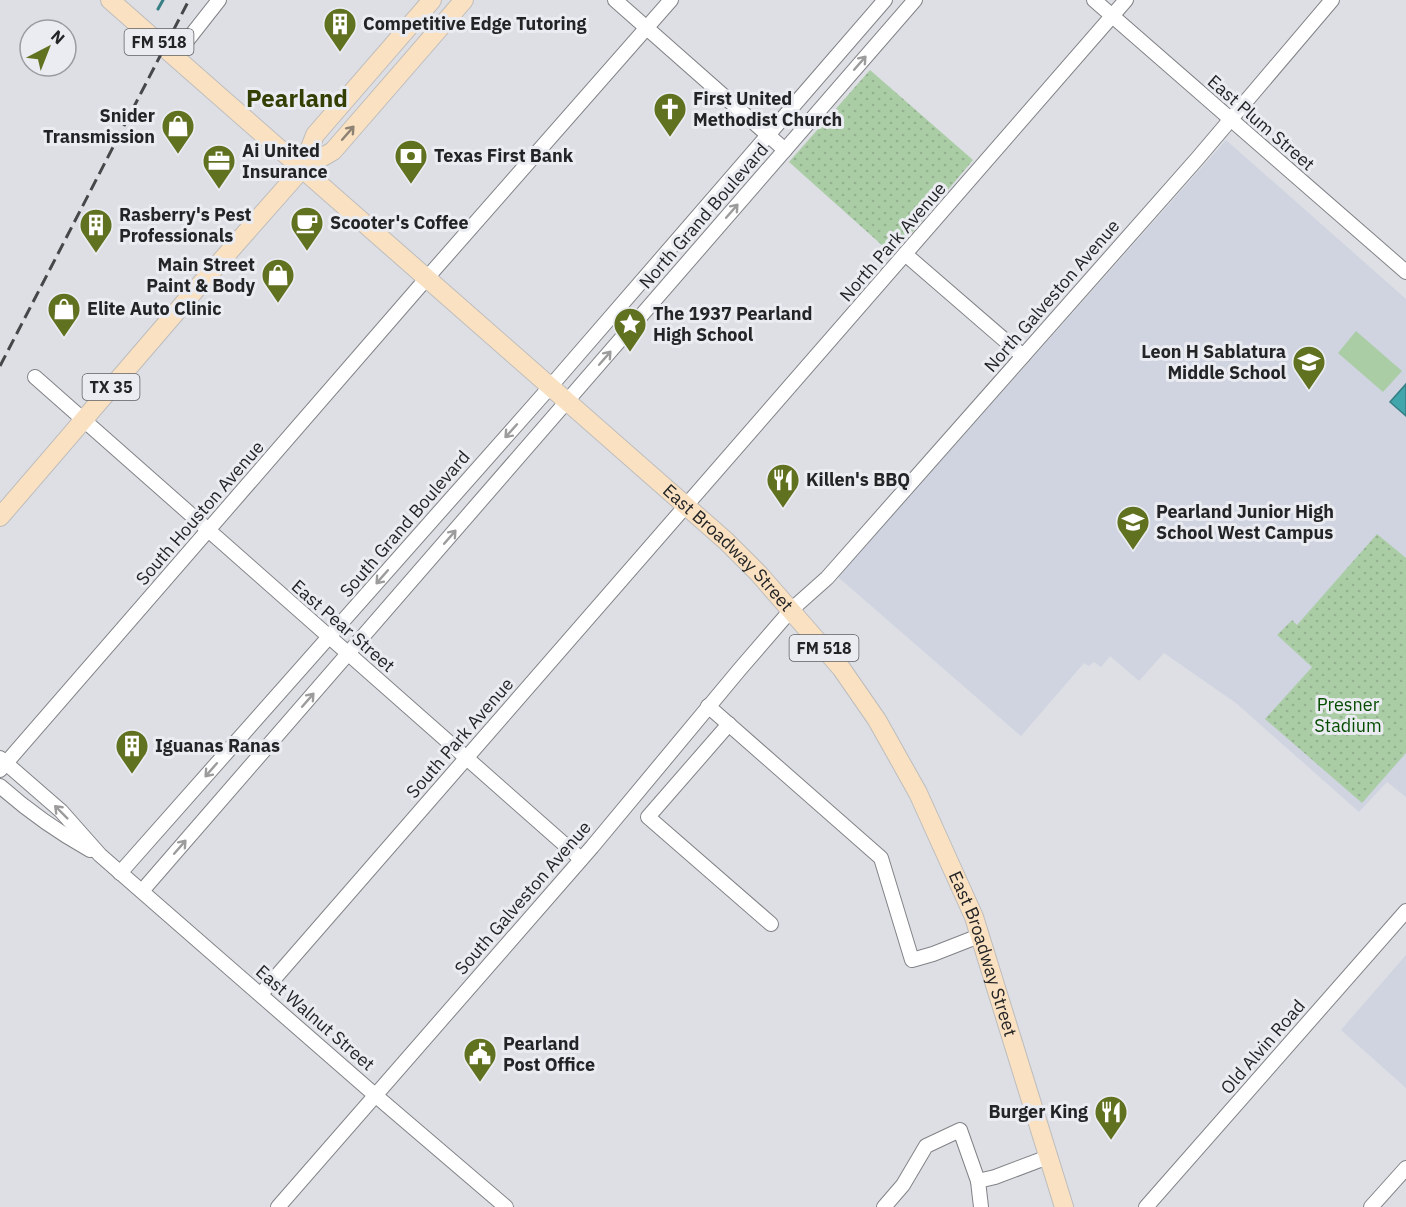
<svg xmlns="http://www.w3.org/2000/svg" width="1406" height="1207" viewBox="0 0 1406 1207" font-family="'IBM Plex Sans',sans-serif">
<defs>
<pattern id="park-dots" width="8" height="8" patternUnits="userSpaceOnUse" patternTransform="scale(1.5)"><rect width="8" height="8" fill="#abcda6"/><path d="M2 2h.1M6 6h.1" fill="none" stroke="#93b08f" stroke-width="1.8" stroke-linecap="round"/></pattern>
</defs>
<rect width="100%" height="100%" fill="#dddfe4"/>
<!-- built -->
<g fill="#cfd4e0">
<polygon points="1226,140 1406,299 1406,797 1387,782 1359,812 1236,703 1164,653 1139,681 1110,656 1101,667 1094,662 1089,666 1084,663 1021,736 838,577"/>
<polygon points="1406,955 1406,1088 1341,1030"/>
</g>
<!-- grass -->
<polygon fill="#abcda6" points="1356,331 1402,371 1383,392 1338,353"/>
<!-- park -->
<g fill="url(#park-dots)">
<polygon points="870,70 973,160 893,255 789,162"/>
<polygon points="1377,534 1406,558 1406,753 1362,803 1265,719 1312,667 1277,635 1292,620 1297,625"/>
</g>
<!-- water -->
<polygon fill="#40a6ac" stroke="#377f84" stroke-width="1.5" points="1406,384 1406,416 1390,402"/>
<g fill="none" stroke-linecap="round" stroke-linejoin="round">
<!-- stream -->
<polyline stroke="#377f84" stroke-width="3" points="158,9 163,0"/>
<!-- minor casing -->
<g stroke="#818387" stroke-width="16">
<g id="minor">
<polyline points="615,0 785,150"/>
<polyline points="1094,0 1406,272"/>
<polyline points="175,56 219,0"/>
<polyline points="905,254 1023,356"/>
<polyline points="35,377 581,859"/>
<polyline points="708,706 881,858 912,960 933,954 979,936"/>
<polyline points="729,724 648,817 771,924"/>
<polyline points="0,758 61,811 100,855 375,1095 506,1207"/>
<polyline points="0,770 426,279 671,0"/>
<path d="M0,786C28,811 58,832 90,850"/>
<polyline points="120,873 550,387 885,0"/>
<polyline points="142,891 915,0"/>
<polyline points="261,994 1126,0"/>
<polyline points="978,1181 981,1207"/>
<polyline points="278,1207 592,847 740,669 791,610 827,578 1197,159 1332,0"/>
<polyline points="884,1207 903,1185 926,1146 960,1130 978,1181 995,1177 1048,1157"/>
<polyline points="1146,1207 1406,911"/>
<polyline points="1371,1207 1406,1168"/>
</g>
</g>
<!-- major casing -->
<g stroke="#bdbdbe" stroke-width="20">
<g id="major">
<path id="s1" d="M110,0L726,541L759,574L841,668L877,720L918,793L974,917L1064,1207"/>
<polyline points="302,169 315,135 432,0"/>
<polyline points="0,517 190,296 302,169 333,151 464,0"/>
</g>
</g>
<!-- minor -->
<use href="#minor" stroke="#fff" stroke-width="14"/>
<!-- major -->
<use href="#major" stroke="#fae1c1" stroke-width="18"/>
<!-- rail -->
<polyline stroke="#454749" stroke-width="3" stroke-dasharray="12 6" stroke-linecap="butt" points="0,366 189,0"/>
</g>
<!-- one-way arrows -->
<defs><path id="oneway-shaft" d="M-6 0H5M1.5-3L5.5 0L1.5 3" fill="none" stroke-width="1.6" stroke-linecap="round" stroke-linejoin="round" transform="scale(1.5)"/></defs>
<g stroke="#9c9c9d">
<use href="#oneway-shaft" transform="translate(860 63) rotate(-49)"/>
<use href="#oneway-shaft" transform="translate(732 211) rotate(-49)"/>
<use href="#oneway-shaft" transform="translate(605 358) rotate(-49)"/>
<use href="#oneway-shaft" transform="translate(511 431) rotate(132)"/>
<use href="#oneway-shaft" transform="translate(450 537) rotate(-49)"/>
<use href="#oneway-shaft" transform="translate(382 577) rotate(131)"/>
<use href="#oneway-shaft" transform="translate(308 700) rotate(-49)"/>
<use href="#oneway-shaft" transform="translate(211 770) rotate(131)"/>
<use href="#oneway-shaft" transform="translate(61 812) rotate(-135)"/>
<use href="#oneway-shaft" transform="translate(180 847) rotate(-49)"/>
</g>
<use stroke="#8e8274" href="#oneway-shaft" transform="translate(348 133) rotate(-49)"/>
<!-- icons -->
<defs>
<g id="building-pin" transform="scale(1.725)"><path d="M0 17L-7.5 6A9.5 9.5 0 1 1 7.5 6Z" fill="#60711f" stroke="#eaecf1"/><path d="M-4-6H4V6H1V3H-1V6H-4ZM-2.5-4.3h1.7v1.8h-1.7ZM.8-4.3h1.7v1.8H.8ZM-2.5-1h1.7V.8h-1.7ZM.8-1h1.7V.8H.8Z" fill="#fff"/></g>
<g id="church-pin" transform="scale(1.725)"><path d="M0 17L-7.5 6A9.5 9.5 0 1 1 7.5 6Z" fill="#60711f" stroke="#eaecf1"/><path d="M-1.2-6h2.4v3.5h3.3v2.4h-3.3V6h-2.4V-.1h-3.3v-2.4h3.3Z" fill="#fff"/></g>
<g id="shop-pin" transform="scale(1.725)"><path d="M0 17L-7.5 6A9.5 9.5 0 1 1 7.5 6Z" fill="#60711f" stroke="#eaecf1"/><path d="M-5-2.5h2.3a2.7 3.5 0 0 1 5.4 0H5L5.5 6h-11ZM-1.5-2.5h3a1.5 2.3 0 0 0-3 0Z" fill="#fff"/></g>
<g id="bank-pin" transform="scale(1.725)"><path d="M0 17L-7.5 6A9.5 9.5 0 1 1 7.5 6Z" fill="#60711f" stroke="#eaecf1"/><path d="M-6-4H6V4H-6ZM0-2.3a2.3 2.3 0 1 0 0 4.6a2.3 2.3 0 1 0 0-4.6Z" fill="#fff"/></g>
<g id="office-pin" transform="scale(1.725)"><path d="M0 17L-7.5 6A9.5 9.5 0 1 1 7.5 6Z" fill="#60711f" stroke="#eaecf1"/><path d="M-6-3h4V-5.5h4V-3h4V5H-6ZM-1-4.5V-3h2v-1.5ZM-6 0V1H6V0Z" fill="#fff"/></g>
<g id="cafe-pin" transform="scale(1.725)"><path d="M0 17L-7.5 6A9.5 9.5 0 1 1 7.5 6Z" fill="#60711f" stroke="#eaecf1"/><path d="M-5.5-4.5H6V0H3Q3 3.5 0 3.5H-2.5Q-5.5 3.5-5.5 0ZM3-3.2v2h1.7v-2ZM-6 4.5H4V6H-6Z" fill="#fff"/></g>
<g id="sight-pin" transform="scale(1.725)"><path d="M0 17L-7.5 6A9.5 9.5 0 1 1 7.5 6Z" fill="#60711f" stroke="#eaecf1"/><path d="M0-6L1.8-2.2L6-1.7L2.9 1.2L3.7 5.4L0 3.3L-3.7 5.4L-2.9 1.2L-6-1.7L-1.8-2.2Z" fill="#fff"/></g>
<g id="school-pin" transform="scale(1.725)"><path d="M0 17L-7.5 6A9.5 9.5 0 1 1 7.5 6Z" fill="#60711f" stroke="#eaecf1"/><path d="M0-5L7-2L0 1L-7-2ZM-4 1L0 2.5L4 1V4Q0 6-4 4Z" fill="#fff"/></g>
<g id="restaurant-pin" transform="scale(1.725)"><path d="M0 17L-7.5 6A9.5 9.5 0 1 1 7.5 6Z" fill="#60711f" stroke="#eaecf1"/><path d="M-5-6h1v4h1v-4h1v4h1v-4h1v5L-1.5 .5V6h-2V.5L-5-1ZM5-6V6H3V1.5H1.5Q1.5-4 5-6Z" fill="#fff"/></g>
<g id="civic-pin" transform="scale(1.725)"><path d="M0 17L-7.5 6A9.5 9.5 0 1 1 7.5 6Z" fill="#60711f" stroke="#eaecf1"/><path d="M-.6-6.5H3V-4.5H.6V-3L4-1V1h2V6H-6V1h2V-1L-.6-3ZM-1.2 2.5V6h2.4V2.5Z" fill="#fff"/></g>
</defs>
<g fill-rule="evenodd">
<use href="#building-pin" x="340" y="24"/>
<use href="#church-pin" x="670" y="109"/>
<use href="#shop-pin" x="178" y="126"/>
<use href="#bank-pin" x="411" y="156"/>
<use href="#office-pin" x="219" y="161"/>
<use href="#cafe-pin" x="307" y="223"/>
<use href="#building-pin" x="96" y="225"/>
<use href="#shop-pin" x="278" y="275"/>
<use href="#shop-pin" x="64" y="309"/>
<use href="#sight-pin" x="630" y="324"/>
<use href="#school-pin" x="1309" y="362"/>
<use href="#restaurant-pin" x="783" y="480"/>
<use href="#school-pin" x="1133" y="522"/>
<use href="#building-pin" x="132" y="746"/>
<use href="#civic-pin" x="480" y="1054"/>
<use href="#restaurant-pin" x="1111" y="1112"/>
</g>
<g text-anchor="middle" stroke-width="6" stroke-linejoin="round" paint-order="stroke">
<!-- shield labels -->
<g fill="#eaecf1" stroke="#5f6063" stroke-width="1.5">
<rect x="124.5" y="29" width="69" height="26" rx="4.5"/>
<rect x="82.5" y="374" width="57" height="26" rx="4.5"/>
<rect x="789.5" y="635" width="69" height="26" rx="4.5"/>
</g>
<g font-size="16" font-weight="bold" fill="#232426">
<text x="159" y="48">FM 518</text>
<text x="111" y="393">TX 35</text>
<text x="824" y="654">FM 518</text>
</g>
<!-- poi labels -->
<g font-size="18" font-weight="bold" fill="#232426" stroke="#eaecf1" text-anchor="start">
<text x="363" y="30">Competitive Edge Tutoring</text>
<text x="693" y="105">First United<tspan x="693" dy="21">Methodist Church</tspan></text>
<text x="155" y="122" text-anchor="end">Snider<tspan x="155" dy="21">Transmission</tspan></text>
<text x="242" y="157">Ai United<tspan x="242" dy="21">Insurance</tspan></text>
<text x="434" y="162">Texas First Bank</text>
<text x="119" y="221">Rasberry's Pest<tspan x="119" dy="21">Professionals</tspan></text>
<text x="330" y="229">Scooter's Coffee</text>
<text x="255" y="271" text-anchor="end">Main Street<tspan x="255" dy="21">Paint &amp; Body</tspan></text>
<text x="87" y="315">Elite Auto Clinic</text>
<text x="653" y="320">The 1937 Pearland<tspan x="653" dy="21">High School</tspan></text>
<text x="1286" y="358" text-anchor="end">Leon H Sablatura<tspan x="1286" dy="21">Middle School</tspan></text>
<text x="806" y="486">Killen's BBQ</text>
<text x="1156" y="518">Pearland Junior High<tspan x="1156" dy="21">School West Campus</tspan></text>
<text x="155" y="752">Iguanas Ranas</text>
<text x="503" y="1050">Pearland<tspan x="503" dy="21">Post Office</tspan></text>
<text x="1088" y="1118" text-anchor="end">Burger King</text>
</g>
<!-- street labels -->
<g font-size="18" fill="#232426" stroke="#eaecf1">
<text transform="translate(1261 123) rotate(41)" y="6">East Plum Street</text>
<text transform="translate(704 216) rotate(-49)" y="6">North Grand Boulevard</text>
<text transform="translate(893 242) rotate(-49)" y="6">North Park Avenue</text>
<text transform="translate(1052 296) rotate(-49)" y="6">North Galveston Avenue</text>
<text transform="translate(200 513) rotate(-49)" y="6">South Houston Avenue</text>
<text transform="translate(405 524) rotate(-49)" y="6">South Grand Boulevard</text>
<text dy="6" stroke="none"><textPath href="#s1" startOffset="826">East Broadway Street</textPath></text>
<text transform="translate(343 626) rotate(41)" y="6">East Pear Street</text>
<text transform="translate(460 738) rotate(-49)" y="6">South Park Avenue</text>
<text transform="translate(523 898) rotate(-49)" y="6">South Galveston Avenue</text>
<text dy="6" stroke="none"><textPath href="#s1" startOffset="1312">East Broadway Street</textPath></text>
<text transform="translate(315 1018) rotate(41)" y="6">East Walnut Street</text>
<text transform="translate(1263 1047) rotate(-49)" y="6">Old Alvin Road</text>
</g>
<!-- park labels -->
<g font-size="18" fill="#054c00" stroke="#eaecf1">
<text x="1348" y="711">Presner<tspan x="1348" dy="21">Stadium</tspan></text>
</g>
<!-- district labels -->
<g font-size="24" font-weight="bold" fill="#343f04" stroke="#eaecf1">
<text x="297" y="107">Pearland</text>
</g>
</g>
<!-- north arrow -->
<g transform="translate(48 48) rotate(42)"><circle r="28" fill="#eaecf1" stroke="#9a9ca0" stroke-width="1.5"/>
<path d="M0-4.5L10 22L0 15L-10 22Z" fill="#60711f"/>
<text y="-9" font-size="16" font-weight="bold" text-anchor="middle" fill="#232426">N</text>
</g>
</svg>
